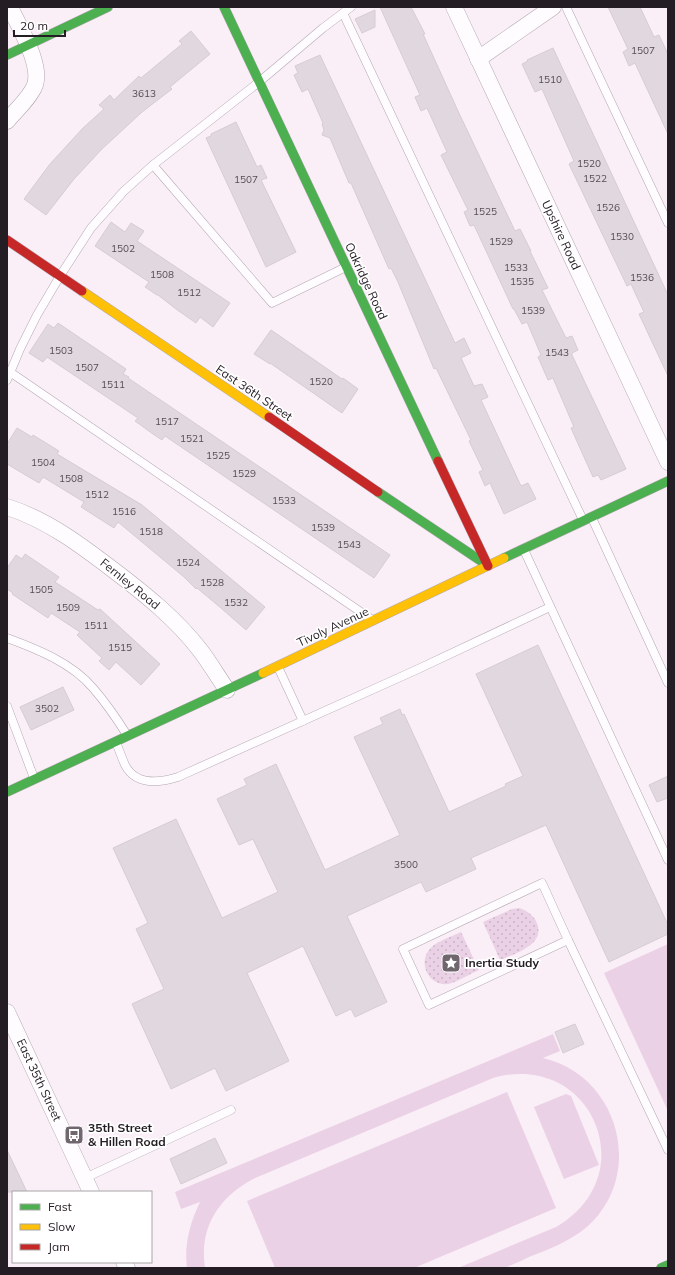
<svg xmlns="http://www.w3.org/2000/svg" width="675" height="1275" viewBox="0 0 675 1275" font-family="Mulish,sans-serif">
<defs>
<pattern id="grass-dots" width="8" height="8" patternUnits="userSpaceOnUse"><rect width="8" height="8" fill="#ebd1e6"/><path d="M2 2h.1M6 6h.1" fill="none" stroke="#c9b3c5" stroke-width="1.8" stroke-linecap="round"/></pattern>
</defs>
<rect width="100%" height="100%" fill="#faeef7"/>
<!-- grass -->
<g fill="url(#grass-dots)">
<path d="M519,908C537,913 547,934 529,946C521,952 510,956 500,960L483,922L512,909Z"/>
<path d="M461,932L479,970C469,974 458,982 448,984C429,986 418,964 429,950C436,941 451,937 461,932Z"/>
</g>
<!-- green -->
<g fill="#ebd1e6">
<polygon points="668,944 668,1111 604,973"/>
<path d="M553,1034L560,1051L543,1058C618,1075 646,1173 588,1226C571,1241 549,1249 529,1257C521,1261 512,1265 504,1268C494,1270 469,1268 458,1268L556,1227C645,1176 592,1050 493,1078L253,1179C218,1198 199,1228 205,1268H187C184,1244 190,1223 200,1202L181,1209L175,1192Z"/>
<polygon points="507,1092 556,1208 414,1268 275,1268 247,1201"/>
<polygon points="566,1094 571,1096 599,1165 564,1179 534,1107"/>
</g>
<!-- building -->
<g fill="#e1d7df" stroke="#d6ccd3">
<polygon points="380,7 411,7 425,34 423,34 458,111 515,231 520,229 531,251 530,251 548,288 542,290 566,338 572,336 578,350 572,353 572,355 626,469 601,480 598,475 593,477 571,428 574,427 553,378 548,380 538,357 541,355 527,322 522,324 514,309 513,309 474,225 470,226 464,212 468,210 441,155 447,152 427,108 421,111 415,97 420,95"/>
<polygon points="608,7 640,7 654,37 659,35 668,54 668,134 635,63 629,66 623,52 628,49"/>
<polygon points="375,10 375,27 362,33 355,19"/>
<polygon points="191,31 210,54 170,87 172,89 142,112 102,149 74,179 46,215 24,199 50,164 83,128 104,109 99,105 110,95 114,100 139,76 141,78 182,44 179,41"/>
<polygon points="553,48 668,295 668,376 639,314 644,312 631,284 627,286 569,164 574,161 542,89 535,92 522,64 528,61 527,60"/>
<polygon points="320,55 455,343 464,338 471,353 461,358 474,386 482,384 488,397 481,400 521,486 528,483 536,499 504,514 490,483 485,486 479,472 483,470 469,441 471,440 436,368 434,369 398,282 391,268 389,269 351,183 349,183 330,138 322,135 324,130 322,124 323,123 308,89 302,92 294,75 298,73 295,66"/>
<polygon points="236,122 257,167 261,165 267,178 261,180 296,252 266,267 206,138 211,136 211,134"/>
<polygon points="111,222 125,232 131,223 144,231 137,241 230,303 213,327 200,317 196,323 176,309 158,295 157,295 145,287 149,282 95,246"/>
<polygon points="58,323 126,369 123,374 129,377 128,378 390,555 374,578 165,436 162,440 153,434 135,421 138,418 47,357 43,362 29,353 48,324 54,328"/>
<polygon points="271,330 342,379 343,378 358,389 342,413 270,363 270,364 254,354"/>
<polygon points="17,428 32,437 33,435 59,451 57,454 142,505 265,607 246,630 221,608 197,588 196,589 184,577 118,522 114,528 81,507 84,502 43,477 39,483 7,464 7,444"/>
<polygon points="25,554 59,577 55,582 98,610 100,609 160,664 141,685 116,662 109,670 99,661 102,658 77,635 80,632 51,613 48,618 12,594 13,593 7,589 7,568 16,555 22,559"/>
<polygon points="538,645 668,925 668,934 609,962 546,825 471,858 476,869 426,892 421,882 347,916 387,1002 355,1017 351,1009 336,1016 303,946 247,973 289,1061 226,1091 215,1068 171,1089 132,1004 164,989 136,929 148,923 113,848 176,819 222,918 278,892 253,839 239,845 217,799 247,785 244,779 276,764 325,870 400,835 354,737 383,724 380,718 400,709 402,715 404,714 449,812 506,786 505,784 523,776 476,674"/>
<polygon points="63,687 74,710 31,730 20,707"/>
<polygon points="668,776 668,798 657,802 649,785"/>
<polygon points="575,1024 584,1044 563,1053 555,1032"/>
<polygon points="215,1138 227,1163 181,1184 170,1159"/>
<polygon points="7,1150 27,1192 7,1192"/>
</g>
<g fill="none" stroke-linecap="round" stroke-linejoin="round">
<!-- lane casing -->
<g stroke="#b2a9b0" stroke-width="9">
<g id="lane">
<polyline points="566,7 668,223"/>
<polyline points="343,13 583,520"/>
<polyline points="153,165 272,303 346,267"/>
<polyline points="10,372 371,619"/>
<polyline points="7,380 20,349 37,315 60,276 91,228 124,191 153,165 259,82 323,28 351,7"/>
<polyline points="592,518 668,683"/>
<polyline points="524,550 668,860"/>
<path d="M7,638C37,649 72,663 93,688C106,703 117,719 127,735"/>
<polyline points="278,667 303,721"/>
<polyline points="7,706 34,778"/>
<path d="M116,742C119,750 122,758 125,765C136,786 159,783 178,777L416,670L550,607"/>
<polygon points="542,883 568,940 429,1005 403,949"/>
<polyline points="568,940 668,1150"/>
<polyline points="85,1178 231,1110"/>
</g>
</g>
<!-- street casing -->
<g stroke="#b2a9b0" stroke-width="17">
<g id="street">
<polyline points="454,7 668,462"/>
<polyline points="478,59 553,7"/>
<path d="M7,121C16,110 30,98 35,85C42,64 19,27 10,7"/>
<path d="M7,507C48,520 82,546 116,572C146,595 176,619 200,650C210,663 218,677 227,690"/>
<polyline points="7,1012 91,1192"/>
<polyline points="124,1262 127,1268"/>
</g>
</g>
<!-- fast casing -->
<g stroke="#b2a9b0" stroke-width="10">
<g id="fast">
<polyline points="224,7 438,461"/>
<polyline points="7,55 108,7"/>
<polyline points="378,492 487,565"/>
<polyline points="504,558 668,481"/>
<polyline points="7,792 263,673"/>
<polyline points="661,1268 668,1265"/>
</g>
</g>
<!-- slow casing -->
<g stroke="#b2a9b0" stroke-width="10">
<g id="slow">
<polyline points="82,291 269,417"/>
<polyline points="263,673 504,558"/>
</g>
</g>
<!-- jam casing -->
<g stroke="#b2a9b0" stroke-width="10">
<g id="jam">
<polyline points="7,240 82,291"/>
<polyline points="269,417 378,492"/>
<polyline points="438,461 488,566"/>
</g>
</g>
<!-- lane -->
<use href="#lane" stroke="#fefcfe" stroke-width="8"/>
<!-- street -->
<use href="#street" stroke="#fefcfe" stroke-width="16"/>
<!-- fast -->
<use href="#fast" stroke="#4caf50" stroke-width="9"/>
<!-- slow -->
<use href="#slow" stroke="#ffc107" stroke-width="9"/>
<!-- jam -->
<use href="#jam" stroke="#c62828" stroke-width="9"/>
</g>
<!-- icons -->
<defs>
<g id="sight-square" transform="scale(1)"><rect x="-9" y="-9" width="18" height="18" rx="4" fill="#70666e" stroke="#fff"/><path d="M0-6L1.8-2.2L6-1.7L2.9 1.2L3.7 5.4L0 3.3L-3.7 5.4L-2.9 1.2L-6-1.7L-1.8-2.2Z" fill="#fff"/></g>
<g id="bus-square" transform="scale(1)"><rect x="-9" y="-9" width="18" height="18" rx="4" fill="#70666e" stroke="#fff"/><path d="M-5-6H5V4H4V6H2V4H-2V6H-4V4H-5ZM-3.5-4V0h7V-4ZM-3.5 1.2v1.5H-2V1.2ZM2 1.2v1.5H3.5V1.2Z" fill="#fff"/></g>
</defs>
<g fill-rule="evenodd">
<use href="#sight-square" x="451" y="963"/>
<use href="#bus-square" x="74" y="1135"/>
</g>
<g text-anchor="middle" stroke-width="3.5" stroke-linejoin="round" paint-order="stroke">
<!-- number labels -->
<g font-size="10" fill="#554c54">
<text x="643" y="54">1507</text>
<text x="550" y="83">1510</text>
<text x="144" y="97">3613</text>
<text x="589" y="167">1520</text>
<text x="595" y="182">1522</text>
<text x="246" y="183">1507</text>
<text x="608" y="211">1526</text>
<text x="485" y="215">1525</text>
<text x="622" y="240">1530</text>
<text x="501" y="245">1529</text>
<text x="123" y="252">1502</text>
<text x="516" y="271">1533</text>
<text x="162" y="278">1508</text>
<text x="642" y="281">1536</text>
<text x="522" y="285">1535</text>
<text x="189" y="296">1512</text>
<text x="533" y="314">1539</text>
<text x="61" y="354">1503</text>
<text x="557" y="356">1543</text>
<text x="87" y="371">1507</text>
<text x="321" y="385">1520</text>
<text x="113" y="388">1511</text>
<text x="167" y="425">1517</text>
<text x="192" y="442">1521</text>
<text x="218" y="459">1525</text>
<text x="43" y="466">1504</text>
<text x="244" y="477">1529</text>
<text x="71" y="482">1508</text>
<text x="97" y="498">1512</text>
<text x="284" y="504">1533</text>
<text x="124" y="515">1516</text>
<text x="323" y="531">1539</text>
<text x="151" y="535">1518</text>
<text x="349" y="548">1543</text>
<text x="188" y="566">1524</text>
<text x="212" y="586">1528</text>
<text x="41" y="593">1505</text>
<text x="236" y="606">1532</text>
<text x="68" y="611">1509</text>
<text x="96" y="629">1511</text>
<text x="120" y="651">1515</text>
<text x="47" y="712">3502</text>
<text x="406" y="868">3500</text>
</g>
<!-- street labels -->
<g font-size="12" fill="#251d24" stroke="#fff">
<text transform="translate(561 235) rotate(65)" y="4">Upshire Road</text>
<text transform="translate(366 281) rotate(65)" y="4">Oakridge Road</text>
<text transform="translate(254 393) rotate(34)" y="4">East 36th Street</text>
<text transform="translate(130 584) rotate(39)" y="4">Fernley Road</text>
<text transform="translate(333 627) rotate(-25)" y="4">Tivoly Avenue</text>
<text transform="translate(39 1080) rotate(65)" y="4">East 35th Street</text>
</g>
<!-- poi labels -->
<g font-size="12" font-weight="bold" fill="#251d24" stroke="#fff" text-anchor="start">
<text x="465" y="967">Inertia Study</text>
<text x="88" y="1132">35th Street<tspan x="88" dy="14">&amp; Hillen Road</tspan></text>
</g>
</g>
<!-- border -->
<rect width="675" height="1275" fill="none" stroke="#251d24" stroke-width="16"/>
<!-- legend -->
<rect x="12" y="1191" width="140" height="72" fill="#ffffff" stroke="#a8a5a7"/>
<rect x="20" y="1204" width="20" height="6" fill="#4caf50" stroke="#a8a5a7"/>
<text x="48" y="1211" font-size="12" fill="#251d24">Fast</text>
<rect x="20" y="1224" width="20" height="6" fill="#ffc107" stroke="#a8a5a7"/>
<text x="48" y="1231" font-size="12" fill="#251d24">Slow</text>
<rect x="20" y="1244" width="20" height="6" fill="#c62828" stroke="#a8a5a7"/>
<text x="48" y="1251" font-size="12" fill="#251d24">Jam</text>
<!-- scale -->
<path d="M14 30v6h51v-6" fill="none" stroke="#251d24" stroke-width="2"/>
<text x="20" y="30" font-size="12" fill="#251d24" stroke="#ffffff" stroke-width="3" paint-order="stroke">20 m</text>
</svg>
